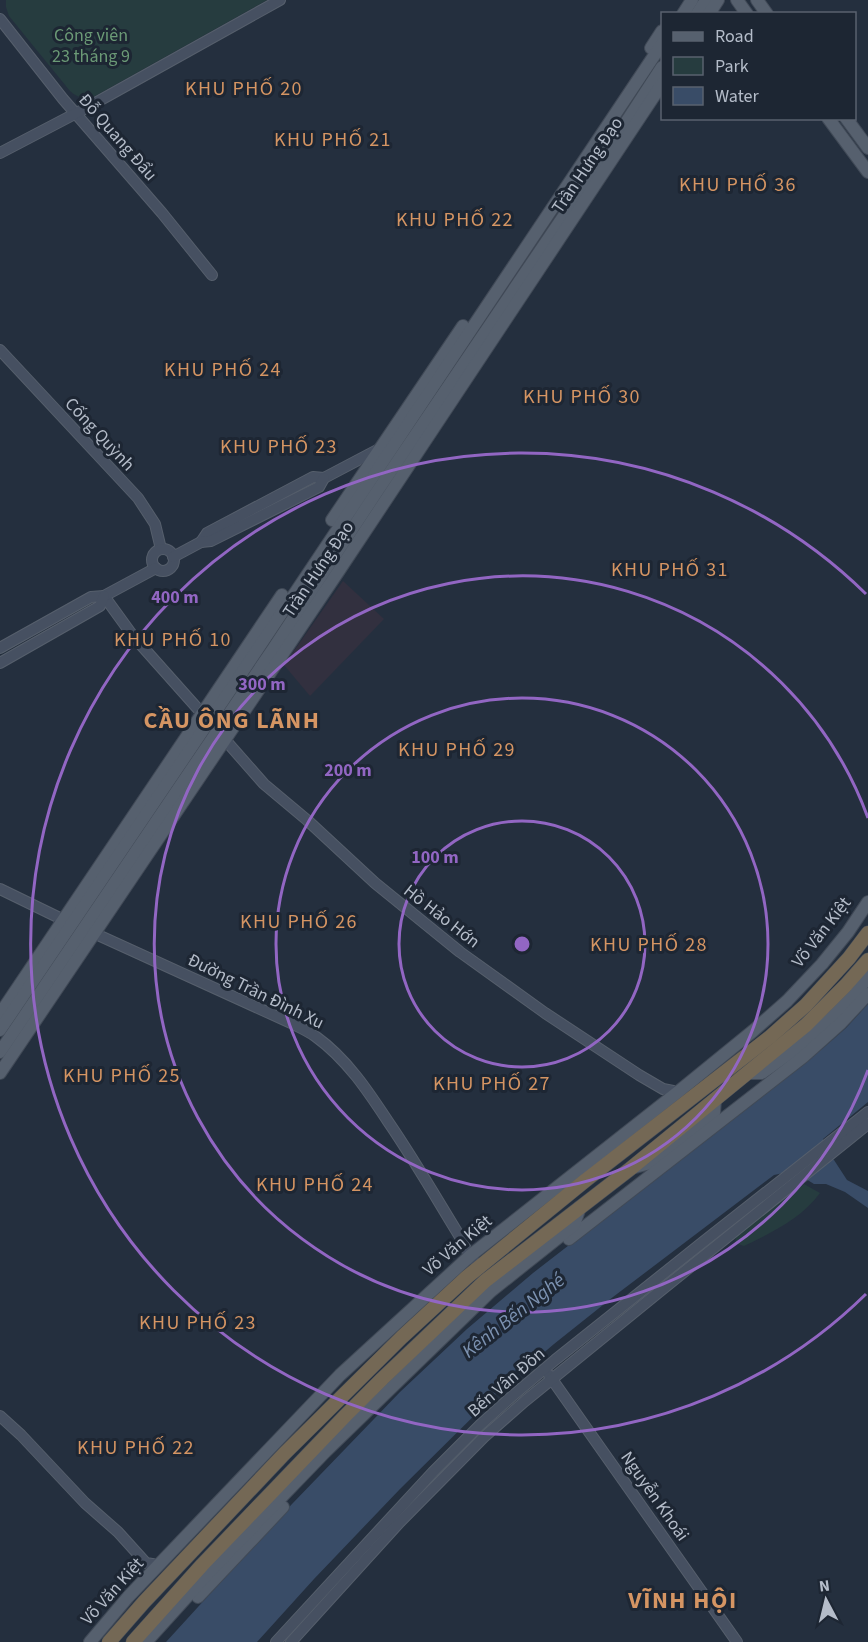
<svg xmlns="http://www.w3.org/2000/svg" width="868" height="1642" viewBox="0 0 868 1642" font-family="'Source Sans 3',sans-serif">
<rect width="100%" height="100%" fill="#242f3e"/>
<!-- medical -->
<polygon fill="#32303f" points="343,581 384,619 310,696 284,665"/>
<!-- green -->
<g fill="#263c3f">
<path d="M6,0H267L95,96C85,99 77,98 70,91L9,16L6,7Z"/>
<path d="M804,1184L820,1193C802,1218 771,1233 744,1246L735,1243L737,1231Z"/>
</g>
<!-- water -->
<polygon fill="#394c67" points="868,1004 868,1102 823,1139 823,1151 834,1160 847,1180 868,1191 868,1208 845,1192 826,1184 814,1184 793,1171 774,1175 613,1297 554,1344 500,1390 400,1489 314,1579 257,1642 166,1642 292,1504 400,1392 467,1329 533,1273 822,1049 846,1028"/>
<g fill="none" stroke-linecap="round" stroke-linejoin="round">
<!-- secondary casing -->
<g stroke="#565f6c" stroke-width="12">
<g id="secondary">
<polyline points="0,19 63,99 162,213 212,275"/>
<polyline points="0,153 88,107 280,0"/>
<polyline points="0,350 138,498 155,524 161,549"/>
<polyline points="201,542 207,533 313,477 324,478 381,448"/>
<circle cx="163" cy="560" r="11"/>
<polyline points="173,557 201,542 211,541 319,487 324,478"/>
<polyline points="104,596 133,636 206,718"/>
<polyline points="0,648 91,597 104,596 156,568"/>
<polyline points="0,663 100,606 104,596"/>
<polyline points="220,734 264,784 307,820 375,883 460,952 545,1013 639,1075 663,1089 678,1092"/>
<polyline points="0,889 70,923"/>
<path d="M87,930L291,1023C299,1027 308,1031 315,1036C347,1059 368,1091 389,1123C415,1161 438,1201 462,1240C464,1249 470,1254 475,1262"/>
<polyline points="549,1375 737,1642"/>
<polyline points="0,1416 21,1435 85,1503 118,1532 146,1563 158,1565"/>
<polyline points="276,1642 433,1472 480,1425 510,1398 555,1360 703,1242 868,1112"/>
<polyline points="291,1642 400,1522 484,1437 525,1401 659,1292 868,1124"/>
</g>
</g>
<!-- primary casing -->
<g stroke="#414a57" stroke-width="14">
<g id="primary">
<polyline points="737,0 747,14"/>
<polyline points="757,0 767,14"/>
<polyline points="683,14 692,0"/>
<polyline points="697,14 706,0"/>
<polyline points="709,14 718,0"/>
<polyline points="651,48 662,31"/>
<polyline points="828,118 868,172"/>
<polyline points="846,118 868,148"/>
<polyline points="332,520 463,326"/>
<polyline points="0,1014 282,595"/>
<polyline points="0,1030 237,680 662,44"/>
<polyline points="0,1052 273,649 376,493 595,170 662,67"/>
<polyline points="0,1073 338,572 662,84"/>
<polyline points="748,1073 762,1073 794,1050 831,1018 855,994 868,977"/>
<polyline points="631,1168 654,1162 714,1113 715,1100"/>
<polyline points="569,1239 803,1057 841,1023 868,994"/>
<polyline points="198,1597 283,1507"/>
<polyline points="90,1642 128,1597 340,1375 471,1255 678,1092 753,1031 787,1001 822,964 848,932 868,902"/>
<polyline points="146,1642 212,1569 325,1452 491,1291 574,1225 580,1207"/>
</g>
</g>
<!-- highway casing -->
<g stroke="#434c59" stroke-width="15">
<g id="highway">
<polyline points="109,1642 144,1602 284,1454 402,1337 467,1277 586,1180 770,1037 806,1005 849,958 868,933"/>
<polyline points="133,1642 202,1565 345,1416 382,1379 485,1281 630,1169 806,1025 846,985 868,960"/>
</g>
</g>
<!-- secondary -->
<use href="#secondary" stroke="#465061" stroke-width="10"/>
<!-- primary -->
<use href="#primary" stroke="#56606e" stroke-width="12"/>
<!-- highway -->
<use href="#highway" stroke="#746855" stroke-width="14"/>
</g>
<!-- distance rings -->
<g fill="none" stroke="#9266c3" stroke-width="3">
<circle cx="522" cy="944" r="123"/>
<circle cx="522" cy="944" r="246"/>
<path d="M868 1070A368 368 0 1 1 868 818"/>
<path d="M866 1294A491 491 0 1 1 866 594"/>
</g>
<g text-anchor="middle" stroke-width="6" stroke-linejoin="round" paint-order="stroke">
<!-- park labels -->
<g font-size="18" fill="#6b9a76" stroke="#1d2633">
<text x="91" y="41">Công viên<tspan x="91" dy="21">23 tháng 9</tspan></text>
</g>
<!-- street labels -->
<g font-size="18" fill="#b4bcc9" stroke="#1d2633">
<text transform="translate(118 137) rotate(49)" y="6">Ðỗ Quang Ðẩu</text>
<text transform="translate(587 165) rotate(-56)" y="6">Trần Hưng Đạo</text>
<text transform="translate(100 434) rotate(47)" y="6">Cống Quỳnh</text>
<text transform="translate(318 569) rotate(-56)" y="6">Trần Hưng Đạo</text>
<text transform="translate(442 916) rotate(38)" y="6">Hồ Hảo Hớn</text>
<text transform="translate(821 932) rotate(-52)" y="6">Võ Văn Kiệt</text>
<text transform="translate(256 991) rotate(26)" y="6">Đường Trần Ðình Xu</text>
<text transform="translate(457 1245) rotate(-40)" y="6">Võ Văn Kiệt</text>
<text transform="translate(506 1382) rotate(-41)" y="6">Bến Vân Đồn</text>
<text transform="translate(655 1496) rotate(55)" y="6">Nguyễn Khoái</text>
<text transform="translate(112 1591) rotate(-48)" y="6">Võ Văn Kiệt</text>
</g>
<!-- neighbourhood labels -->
<g font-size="20" letter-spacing="1.5" fill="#d59563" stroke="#1d2633">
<text x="244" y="95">KHU PHỐ 20</text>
<text x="333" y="146">KHU PHỐ 21</text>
<text x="738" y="191">KHU PHỐ 36</text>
<text x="455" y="226">KHU PHỐ 22</text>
<text x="223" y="376">KHU PHỐ 24</text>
<text x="582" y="403">KHU PHỐ 30</text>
<text x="279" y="453">KHU PHỐ 23</text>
<text x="670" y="576">KHU PHỐ 31</text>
<text x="173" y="646">KHU PHỐ 10</text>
<text x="457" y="756">KHU PHỐ 29</text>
<text x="299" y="928">KHU PHỐ 26</text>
<text x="649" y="951">KHU PHỐ 28</text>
<text x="122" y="1082">KHU PHỐ 25</text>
<text x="492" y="1090">KHU PHỐ 27</text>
<text x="315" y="1191">KHU PHỐ 24</text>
<text x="198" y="1329">KHU PHỐ 23</text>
<text x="136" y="1454">KHU PHỐ 22</text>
</g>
<!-- water labels -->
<g font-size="20" font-style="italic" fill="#7c92b1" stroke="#1d2633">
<text transform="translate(513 1315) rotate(-38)" y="7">Kênh Bến Nghé</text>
</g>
<!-- district labels -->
<g font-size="24" font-weight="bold" letter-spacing="1.5" fill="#d59563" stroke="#1d2633">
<text x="232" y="728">CẦU ÔNG LÃNH</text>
<text x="683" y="1608">VĨNH HỘI</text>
</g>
</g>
<circle cx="522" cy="944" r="9" fill="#9266c3" stroke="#1d2633" stroke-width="3"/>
<g font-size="18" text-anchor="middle" font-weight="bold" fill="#9266c3" stroke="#1d2633" stroke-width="6" stroke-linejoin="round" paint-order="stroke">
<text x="175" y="603">400 m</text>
<text x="262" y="690">300 m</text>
<text x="348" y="776">200 m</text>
<text x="435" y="863">100 m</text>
</g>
<!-- legend -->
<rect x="661" y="12" width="195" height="108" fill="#1d2633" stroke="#59626f" stroke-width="1.5"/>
<rect x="673" y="32" width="30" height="9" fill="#56606e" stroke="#59626f" stroke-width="1.5"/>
<text x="715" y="42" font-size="18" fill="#b4bcc9">Road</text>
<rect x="673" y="57" width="30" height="18" fill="#263c3f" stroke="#59626f" stroke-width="1.5"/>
<text x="715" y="72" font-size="18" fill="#b4bcc9">Park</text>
<rect x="673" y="87" width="30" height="18" fill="#394c67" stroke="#59626f" stroke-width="1.5"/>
<text x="715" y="102" font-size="18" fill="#b4bcc9">Water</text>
<!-- north arrow -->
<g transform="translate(826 1600) rotate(353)" stroke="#1d2633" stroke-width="4.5" paint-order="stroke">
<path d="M0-4.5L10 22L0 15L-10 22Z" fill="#b4bcc9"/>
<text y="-9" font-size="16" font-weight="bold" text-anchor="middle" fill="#b4bcc9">N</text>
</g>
</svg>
